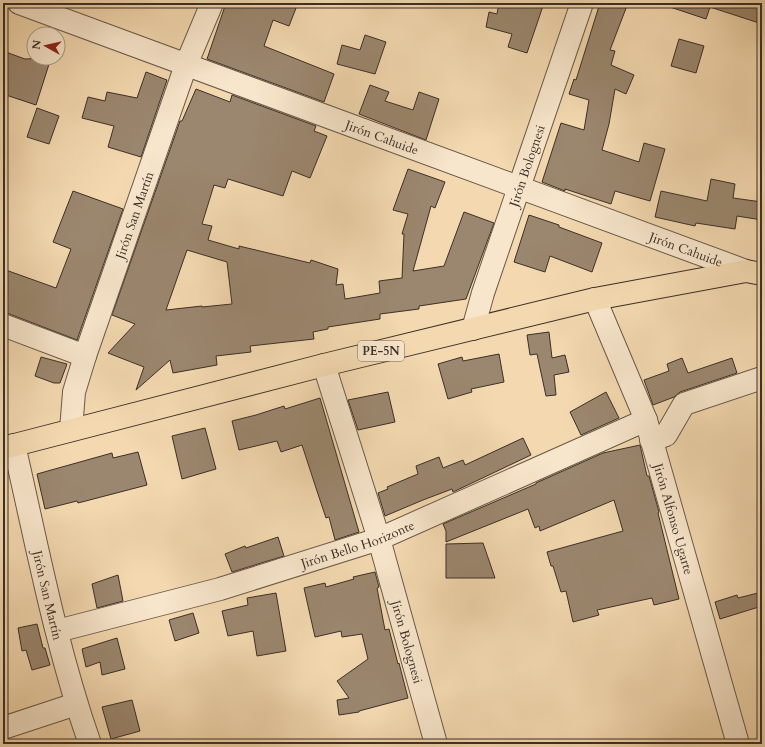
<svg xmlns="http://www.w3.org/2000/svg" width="765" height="747" viewBox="0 0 765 747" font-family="Cardo,serif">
<rect width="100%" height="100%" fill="#f4d9b0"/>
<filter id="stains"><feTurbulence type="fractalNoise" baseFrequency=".005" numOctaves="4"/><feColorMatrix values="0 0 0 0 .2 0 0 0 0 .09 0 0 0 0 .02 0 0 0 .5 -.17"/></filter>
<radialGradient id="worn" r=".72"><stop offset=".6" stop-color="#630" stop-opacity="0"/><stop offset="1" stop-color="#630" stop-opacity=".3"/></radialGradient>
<!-- building -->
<g fill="#9b876f" stroke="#3b2f28" fill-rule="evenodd">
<polygon points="226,3 298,3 289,26 273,20 264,46 334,74 324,102 207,59"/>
<polygon points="499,3 544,3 527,53 508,47 512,34 486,27 489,12 497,14"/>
<polygon points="600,3 628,3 610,50 615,51 611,65 634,75 626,94 615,89 609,124 602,150 639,162 644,143 665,149 650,201 615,191 611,204 565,189 565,191 542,182 561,123 584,130 589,100 569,94 574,79 576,80"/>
<polygon points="667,3 762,3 762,24 710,7 706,19 667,6"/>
<polygon points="365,35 386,42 375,74 337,64 342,45 360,50"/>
<polygon points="679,39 704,46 696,73 671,66"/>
<polygon points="3,51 25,59 51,58 36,105 3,94"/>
<polygon points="146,72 167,80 141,157 108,147 114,126 82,118 88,97 105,101 107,92 137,98"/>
<polygon points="370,85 389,92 385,101 413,110 419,92 439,99 426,140 359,114"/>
<path d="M196,89L230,102L232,95L316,126L314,131L327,136L310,178L292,171L283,196L228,179L225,188L214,185L202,224L212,226L208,240L239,249V246L310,263L311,260L338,269L336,285L343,284L345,299L380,293L379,281L402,278L404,234H402L408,214L393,210L408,169L445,182L435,208L431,206L413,271L444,266L464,212L494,223L466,299L419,306V309L380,314V319L328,327V329L313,332L314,339L250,346L251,352L216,356L217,365L173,373L170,360L136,390L144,367L108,353L135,324L112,315L180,121H182ZM187,250L227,262L232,304L202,307V306L166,310Z"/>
<polygon points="37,108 59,116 49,144 27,137"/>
<polygon points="711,179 735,184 733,198 762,202 762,220 737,216 735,229 696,223 695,226 655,217 661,191 707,201"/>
<polygon points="73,191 123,209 77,340 7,313 3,313 3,269 56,288 71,249 53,242"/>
<polygon points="529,215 559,225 559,227 602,243 592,272 550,256 545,272 514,262"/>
<polygon points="549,332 552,358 565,355 569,372 554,375 556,395 546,396 537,354 530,355 527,335"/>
<polygon points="499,354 504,382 471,389 472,392 448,399 438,364 462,357 463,361"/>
<polygon points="41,357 67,364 60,383 54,383 35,376"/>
<polygon points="682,358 688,373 732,358 737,373 680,392 674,397 653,405 644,380 669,371 667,364"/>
<polygon points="388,392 395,422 358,430 348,400"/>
<polygon points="606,392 619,418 581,435 570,412"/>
<polygon points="320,398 359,532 335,540 329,517 326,518 316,488 302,445 281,452 277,441 239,450 232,421 256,415 284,406 285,409"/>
<polygon points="205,428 216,469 182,479 172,436"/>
<polygon points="523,438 531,455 453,492 452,489 423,500 385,516 378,493 388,489 387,487 418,474 416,466 439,457 443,468 463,460 465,465"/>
<polygon points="640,445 647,476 649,476 659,512 658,513 679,599 654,605 652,598 597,610 599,615 573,622 566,591 561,592 553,566 551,566 547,552 623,531 614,500 540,531 539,526 535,528 528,509 446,542 446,531 443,524 536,484 536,483 603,453"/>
<polygon points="138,452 147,485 78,503 77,501 45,509 37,474 112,453 113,458"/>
<polygon points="278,537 284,556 232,572 225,554 245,546 246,548"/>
<polygon points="483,543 495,578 446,578 446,544"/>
<polygon points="375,572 379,587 377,588 385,630 389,629 398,664 399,663 408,698 359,711 359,712 339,715 337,700 349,698 337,681 368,659 362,634 342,637 341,631 315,637 304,588 325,583 326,587 354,579 353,577"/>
<polygon points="118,575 123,601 97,608 92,584"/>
<polygon points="762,592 762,606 720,619 715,602 737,595 738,598"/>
<polygon points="276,593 286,651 257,656 253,631 228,636 222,611 248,605 247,598"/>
<polygon points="193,613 199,633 175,641 169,620"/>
<polygon points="37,624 43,648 45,648 50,665 32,670 26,650 22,651 18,628"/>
<polygon points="117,638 125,669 102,675 100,662 86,667 82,649"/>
<polygon points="132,700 140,731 111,739 102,707"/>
</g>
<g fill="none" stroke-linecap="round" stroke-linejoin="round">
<!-- minor casing -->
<g stroke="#695a4a" stroke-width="24">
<g id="minor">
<path id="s1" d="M19,3L746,271"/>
<path id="s2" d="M595,299L646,420L738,744"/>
<polyline points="3,325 85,356"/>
<path id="s3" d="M473,329L483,293L582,3"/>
<path id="s4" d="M324,365L379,539L436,744"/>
<path id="s5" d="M71,430L74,392L85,356L186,65L212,3"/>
<polyline points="651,440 666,435 684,404 762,378"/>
<path id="s6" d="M14,445C37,545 56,647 90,744"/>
<path id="s7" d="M57,631L220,589L379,539L646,420"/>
<polyline points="3,728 76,704"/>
</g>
</g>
<!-- highway casing -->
<g stroke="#3b2f28" stroke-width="24">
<polyline id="highway" points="3,448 324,365 595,299 746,271 762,274"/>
</g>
<!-- minor -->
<use href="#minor" stroke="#f8e6cc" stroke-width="22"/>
<!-- highway -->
<use href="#highway" stroke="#f4d9b0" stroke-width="22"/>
</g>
<g text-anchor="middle" stroke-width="3.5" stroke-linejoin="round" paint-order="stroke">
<!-- shield labels -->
<rect fill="#f8e6cc" stroke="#746659" stroke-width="1" x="358" y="341" width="46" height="20" rx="3"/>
<g font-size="12" font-weight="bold" fill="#3b2f28">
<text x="381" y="355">PE-5N</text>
</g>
<!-- street labels -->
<g font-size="13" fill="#3b2f28" stroke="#f8e6cc">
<text dy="5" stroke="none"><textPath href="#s1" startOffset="387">Jirón Cahuide</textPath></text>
<text dy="5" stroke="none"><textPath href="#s3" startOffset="172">Jirón Bolognesi</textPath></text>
<text dy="5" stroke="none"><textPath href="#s5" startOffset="225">Jirón San Martín</textPath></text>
<text dy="5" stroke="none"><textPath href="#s1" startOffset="711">Jirón Cahuide</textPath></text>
<text dy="5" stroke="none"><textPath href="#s2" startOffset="234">Jirón Alfonso Ugarte</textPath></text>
<text dy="5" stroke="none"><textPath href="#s7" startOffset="313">Jirón Bello Horizonte</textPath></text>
<text dy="5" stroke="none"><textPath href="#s6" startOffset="154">Jirón San Martín</textPath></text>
<text dy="5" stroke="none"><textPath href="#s4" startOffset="289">Jirón Bolognesi</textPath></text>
</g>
</g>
<!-- margin -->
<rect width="765" height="747" fill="none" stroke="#f4d9b0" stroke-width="16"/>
<rect x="4" y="4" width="757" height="739" fill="none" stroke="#3b2f28" stroke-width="2"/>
<rect x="8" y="8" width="749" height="731" fill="none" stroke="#3b2f28"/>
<!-- north arrow -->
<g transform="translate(46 46) rotate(278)"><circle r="19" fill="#f8e6cc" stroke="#ac9d8a"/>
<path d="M0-3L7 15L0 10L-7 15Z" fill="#8f2418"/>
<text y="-6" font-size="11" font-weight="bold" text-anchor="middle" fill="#3b2f28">N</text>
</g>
<rect width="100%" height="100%" filter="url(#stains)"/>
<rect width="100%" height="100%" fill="url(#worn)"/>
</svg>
